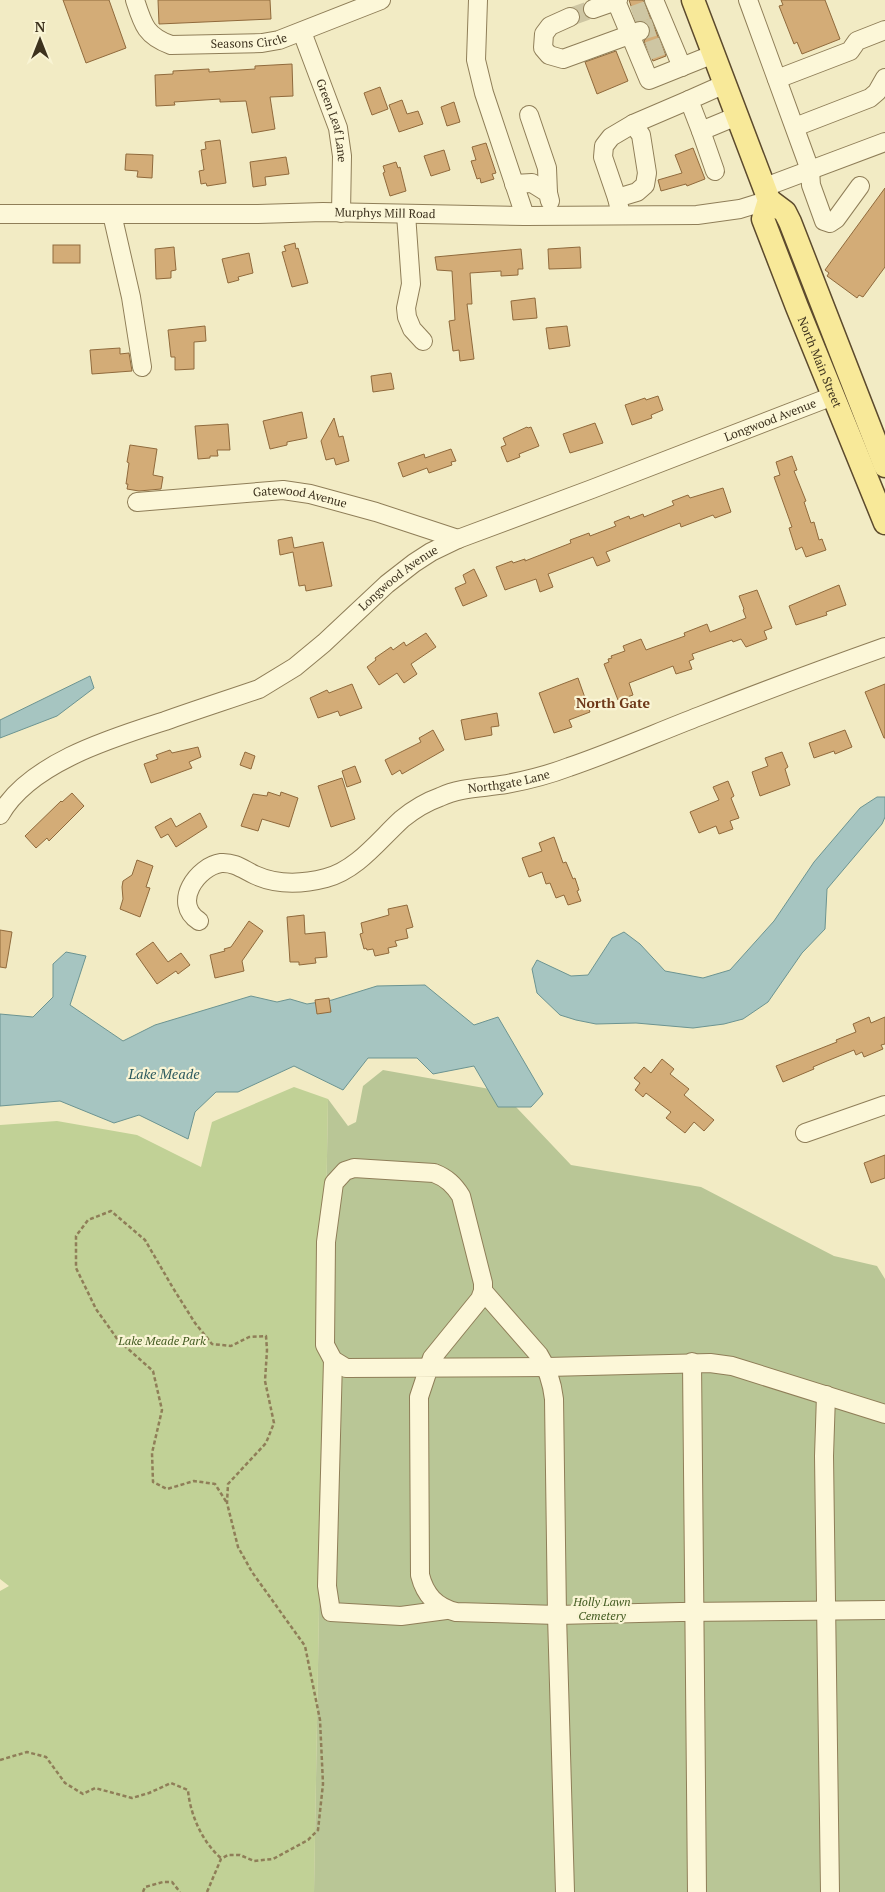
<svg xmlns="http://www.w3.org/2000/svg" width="885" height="1892" viewBox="0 0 885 1892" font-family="'PT Serif',serif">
<rect width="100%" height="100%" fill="#f2ebc4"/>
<!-- green -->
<polygon fill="#c1d196" points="294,1087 328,1099 314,1892 0,1892 0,1591 9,1586 0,1579 0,1125 57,1121 137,1135 201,1167 212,1122"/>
<!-- cemetery -->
<polygon fill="#b9c696" points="383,1070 501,1091 571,1165 701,1187 834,1256 877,1266 885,1279 885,1892 314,1892 328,1099 348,1126 356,1122 363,1086"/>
<!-- water -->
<g fill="#a6c5c1" stroke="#6c9491">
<polygon points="90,676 94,688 57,716 0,738 0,720"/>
<polygon points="877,797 885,797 885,817 882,824 827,889 825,929 802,953 768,1002 743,1019 724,1024 693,1028 636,1023 596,1024 576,1020 560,1015 537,993 532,969 537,960 571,976 588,975 612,938 624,932 640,944 665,971 703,978 730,970 774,921 814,862 860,808"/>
<polygon points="66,952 86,956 70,1005 123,1041 155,1025 251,996 277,1002 290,999 307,1004 332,1000 377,986 425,985 474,1025 498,1017 543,1094 531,1107 498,1107 474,1066 433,1074 417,1058 368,1058 343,1090 294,1066 238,1092 216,1092 195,1112 188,1139 139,1115 114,1123 60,1101 0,1106 0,1014 33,1017 53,997 53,964"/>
</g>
<!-- building -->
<g fill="#d3ac77" stroke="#906a3c">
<polygon points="63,0 109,0 126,48 86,63"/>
<polygon points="158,0 270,0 271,19 159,24"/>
<polygon points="629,0 643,0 666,56 653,61 644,41 650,33 650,27 642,21 636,21"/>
<polygon points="781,0 825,0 840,39 802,54 797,42 794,44 779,6 783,5"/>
<polygon points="616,51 628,81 597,94 585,62"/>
<polygon points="292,64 293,96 270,97 275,129 252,133 246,101 220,102 220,99 174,102 175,105 156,106 155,75 173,74 173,71 209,69 209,72 255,69 255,66"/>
<polygon points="380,87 388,109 372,115 364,93"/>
<polygon points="402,100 407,114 418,111 423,124 399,132 389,105"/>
<polygon points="454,102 460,122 447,126 441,107"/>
<polygon points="220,140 226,183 207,186 206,183 201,184 199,171 204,170 201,150 206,149 205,142"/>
<polygon points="486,143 496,173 492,174 494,179 481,183 480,178 477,179 471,161 476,160 472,147"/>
<polygon points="693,148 705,179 687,186 686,184 661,191 658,180 682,173 675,155"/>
<polygon points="444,150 450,170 431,176 424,156"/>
<polygon points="126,154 153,155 152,178 137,177 138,171 125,170"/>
<polygon points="286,157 289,174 265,177 266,185 253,187 250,162"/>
<polygon points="396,162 398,168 400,167 406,191 390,196 383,173 385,172 383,166"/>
<polygon points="885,188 885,267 863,297 859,295 857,298 827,276 829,273 825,270"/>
<polygon points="295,243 296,249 298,248 308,283 292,287 282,252 286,251 284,246"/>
<rect x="53" y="245" width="27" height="18"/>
<polygon points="174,247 176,270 171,271 171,278 156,279 155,249"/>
<polygon points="580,247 581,268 549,269 548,249"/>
<polygon points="521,249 523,269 518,269 518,275 501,276 501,271 470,273 472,304 467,304 474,359 460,361 459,350 453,351 449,321 455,320 452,271 437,270 435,257"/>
<polygon points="249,253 253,273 238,277 239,280 228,283 222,259"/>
<polygon points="535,298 537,318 513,320 511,301"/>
<polygon points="205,326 206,341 194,342 194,369 175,370 175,357 171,357 168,330"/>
<polygon points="567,326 570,346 549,349 546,328"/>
<polygon points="120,348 120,354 129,353 132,371 92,374 90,350"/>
<polygon points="391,373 394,389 373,392 371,376"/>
<polygon points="658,396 663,410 651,415 652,418 632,425 625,405 645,398 646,400"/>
<polygon points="302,412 307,438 287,442 287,445 270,449 263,421"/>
<polygon points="334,418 339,437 343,436 349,461 336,465 334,458 326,460 321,441"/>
<polygon points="595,423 603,443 570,453 563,434"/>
<polygon points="228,424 230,450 217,450 218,456 210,456 210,458 198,459 195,426"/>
<polygon points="527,427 528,428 531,427 539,446 519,454 520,457 507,462 501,447 506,445 503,438"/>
<polygon points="130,445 157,449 153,475 163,477 161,489 139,491 127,489 128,484 126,484 129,463 127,462"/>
<polygon points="451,449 456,461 451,462 452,465 429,473 427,468 403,477 398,463 424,454 425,458"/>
<polygon points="792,456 797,470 794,471 806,501 804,502 811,523 814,522 819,540 822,539 826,550 806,557 802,547 796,550 789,528 792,527 774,477 780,475 776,462"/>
<polygon points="723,488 731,512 715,518 713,515 681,527 680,523 606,552 610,561 597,566 593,557 548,574 553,587 540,592 536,579 505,590 496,567 512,561 513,563 525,559 525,561 571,543 570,540 589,533 590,536 616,526 614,522 629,516 630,519 643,514 644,517 674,505 672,501 688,495 690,498"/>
<polygon points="292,537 294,548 323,542 332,586 306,591 305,585 299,586 293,552 280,555 278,540"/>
<polygon points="474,569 487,596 463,606 455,588 466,583 463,575"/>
<polygon points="839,585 846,605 826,612 827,615 796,625 789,606"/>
<polygon points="757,590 772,628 764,631 767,639 746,647 741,639 733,642 732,640 692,654 694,659 689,661 692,669 676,674 673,666 629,683 633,695 618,700 604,664 609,662 608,659 612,658 611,656 625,651 623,646 641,639 646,650 685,636 684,633 707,624 710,632 746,618 743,610 744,609 739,596"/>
<polygon points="426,633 436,647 411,664 417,674 404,683 397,673 379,685 367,667 376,660 375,658 391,647 393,650 404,642 406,646"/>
<polygon points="578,678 590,712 569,720 572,727 554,733 539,693"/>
<polygon points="352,684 362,708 340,716 338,711 318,718 310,698 327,690 329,693"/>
<polygon points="885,684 885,738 884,738 865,692"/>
<polygon points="497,713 499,726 491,727 492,735 465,740 461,720"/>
<polygon points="433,730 444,750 402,774 400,770 392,775 385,760 421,742 419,738"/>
<polygon points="845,730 852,747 835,754 834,751 814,758 809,743"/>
<polygon points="198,747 201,757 189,762 192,768 151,783 144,764 158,759 156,755 170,750 172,753"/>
<polygon points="245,752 255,756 251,769 240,765"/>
<polygon points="782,752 788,767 785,769 790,785 760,796 752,772 768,766 765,758"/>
<polygon points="355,766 361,782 347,787 342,771"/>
<polygon points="342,778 355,819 331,827 318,786"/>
<polygon points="728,781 734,796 731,798 739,818 730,821 733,829 719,834 716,826 699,833 690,812 719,800 713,787"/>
<polygon points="268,792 280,796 281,792 298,798 289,827 262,819 258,831 241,826 253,794 267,796"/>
<polygon points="72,793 84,806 49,841 47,838 36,848 25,836 61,801 62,802"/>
<polygon points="200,813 207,827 176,847 168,834 161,838 155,827 171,818 176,827"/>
<polygon points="554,837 563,863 566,862 573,879 575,878 579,890 577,891 581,901 568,905 564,895 556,898 550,883 546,884 542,872 529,877 522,858 542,851 539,843"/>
<polygon points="137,860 153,866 146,887 150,888 140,917 120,909 123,899 122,887 123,881 132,875"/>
<polygon points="407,905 413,927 406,929 408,938 395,941 397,946 388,948 389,953 375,956 373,949 367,950 366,948 364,949 360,934 363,933 361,923 389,915 388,909"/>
<polygon points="304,915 305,934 325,932 327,957 315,958 316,963 299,965 299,962 290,962 287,917"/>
<polygon points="249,921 263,931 242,961 244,971 215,978 210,955 225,951 224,949 231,947"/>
<polygon points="0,930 12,932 6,968 0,967"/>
<polygon points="153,942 168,962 181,953 190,965 178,974 176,971 157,984 136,954"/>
<polygon points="329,998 331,1012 317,1014 315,1000"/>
<polygon points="869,1017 871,1023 885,1017 885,1044 881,1045 883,1049 864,1057 862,1052 856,1055 854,1050 827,1061 813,1067 814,1069 783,1082 776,1066 837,1042 836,1040 856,1032 853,1024"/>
<polygon points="662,1059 674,1069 670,1074 689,1089 684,1095 714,1120 704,1131 694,1122 685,1133 666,1118 671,1112 646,1093 643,1097 635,1090 640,1083 634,1078 644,1067 651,1073"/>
<polygon points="885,1155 885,1178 871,1183 864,1163"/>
</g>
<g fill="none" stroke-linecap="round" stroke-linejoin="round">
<!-- minor-tunnel -->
<g stroke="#cec6a3" stroke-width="18" stroke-dasharray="18 9" stroke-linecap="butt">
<polyline points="633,15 647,10"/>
<polyline points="570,17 593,9"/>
<polyline points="640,31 654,27"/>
<polyline points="648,51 662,46"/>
</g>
<!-- minor casing -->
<g stroke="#8f7e58" stroke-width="20">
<g id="minor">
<path id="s1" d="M135,0C143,25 146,36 171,45L262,43L279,40L381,0"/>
<polyline points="478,0 476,60 484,93 525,216"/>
<polyline points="618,0 616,1 649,80 714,54"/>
<polyline points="654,0 682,67"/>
<polyline points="748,0 810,170 811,185 824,221 830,223 836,219 860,186"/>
<polyline points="593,9 616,1"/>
<polyline points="570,17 550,26 544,34 543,48 549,55 563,59 640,31"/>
<path id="s2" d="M302,32L338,128L342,156L341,213"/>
<polyline points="777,79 850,51 857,41 885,30"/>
<polyline points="725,84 689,100 701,131 737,116"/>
<polyline points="529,115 547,168 548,193"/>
<polyline points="795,127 870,98 877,92 885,78"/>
<polyline points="701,131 715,171"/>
<polyline points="514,184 532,183 548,193 550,201"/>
<polyline points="765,187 885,142"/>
<polyline points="617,198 637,192 645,185 647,173 641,135 633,124"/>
<path id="s3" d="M0,214H258L323,212L525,216L697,215L740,209L769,200"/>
<polyline points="112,214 131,297 142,367"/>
<polyline points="406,214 411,284 406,308 407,317 412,329 423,341"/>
<polyline points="621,215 617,198 603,157 604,146 611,137 633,124 689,100"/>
<path id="s4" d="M137,502L283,490L310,494L376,512L458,539"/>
<path id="s5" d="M0,815C29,763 112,738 165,721C196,710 227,700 259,689L295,667L324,643L387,584L414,563L431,552L458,539L592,489L833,396"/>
<path id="s6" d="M199,921C171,903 198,866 221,863C235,862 244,870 255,875C277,885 303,884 326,878C357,870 379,840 402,819C413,810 426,802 440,797C461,787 484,788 507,784C528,780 548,775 569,767C613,752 656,733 700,716C761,692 823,669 885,647"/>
<polyline points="805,1133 885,1105"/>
<path d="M483,1291L539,1355C548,1369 552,1382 554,1399L557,1615L565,1892"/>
<polyline points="333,1360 327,1586 331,1612 401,1616 446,1610"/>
<polyline points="692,1362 697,1892"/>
<polyline points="826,1395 824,1456 830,1892"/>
<path d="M885,1414L732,1366L710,1363L547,1367L346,1368L333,1360L325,1345L326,1242L334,1183L345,1171L354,1168L434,1173C447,1178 454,1185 461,1196L483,1283V1291L480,1299L432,1358L419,1397L420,1575C425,1595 436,1607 456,1612L557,1615L680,1612L885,1610"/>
</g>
</g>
<!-- major casing -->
<g stroke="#5c4a2d" stroke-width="25">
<g id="major">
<path id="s7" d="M693,0L769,200L763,219L797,307L885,523"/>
<polyline points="769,200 785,212 790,222 885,466"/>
</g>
</g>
<!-- path -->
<g stroke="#8f7e58" stroke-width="2.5" stroke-dasharray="4 2.5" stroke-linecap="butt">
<path d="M0,1760L27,1752L46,1757L65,1783L83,1794L95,1788L132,1798L149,1793L171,1783L188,1790C190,1814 202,1842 221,1858"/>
<polyline points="143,1892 145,1887 163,1882 172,1882 180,1892"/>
<polyline points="207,1892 221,1859 228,1855 240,1855 254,1861 273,1859 308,1840 318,1830 323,1784 320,1720 305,1646 252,1572 238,1547 227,1503 228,1484 266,1443 274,1423 265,1381 267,1350 266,1336 249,1337 231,1346 212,1344 195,1323 173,1288 145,1240 111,1211 88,1220 76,1236 76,1268 96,1309 118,1340 153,1371 162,1410 152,1453 153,1482 167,1489 194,1481 215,1484 227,1503"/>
</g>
<!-- minor -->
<use href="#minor" stroke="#fcf7d8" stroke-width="18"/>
<!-- major -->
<use href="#major" stroke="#f8e999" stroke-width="22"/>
</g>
<g text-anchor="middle" stroke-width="4.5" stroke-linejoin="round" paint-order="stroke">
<!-- street labels -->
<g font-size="12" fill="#3d321e" stroke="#f9f4d4">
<text dy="4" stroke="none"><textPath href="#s1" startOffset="139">Seasons Circle</textPath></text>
<text dy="4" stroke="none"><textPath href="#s2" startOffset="94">Green Leaf Lane</textPath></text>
<text dy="4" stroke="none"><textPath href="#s3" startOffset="385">Murphys Mill Road</textPath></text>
<text dy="4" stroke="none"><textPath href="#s7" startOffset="388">North Main Street</textPath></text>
<text dy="4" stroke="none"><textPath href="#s5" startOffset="878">Longwood Avenue</textPath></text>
<text dy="4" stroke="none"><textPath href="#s4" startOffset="164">Gatewood Avenue</textPath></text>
<text dy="4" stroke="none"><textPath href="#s5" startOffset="472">Longwood Avenue</textPath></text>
<text dy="4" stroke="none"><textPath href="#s6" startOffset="400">Northgate Lane</textPath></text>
</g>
<!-- park labels -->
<g font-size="12" font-style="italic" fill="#445c22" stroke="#f9f4d4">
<text x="162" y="1345">Lake Meade Park</text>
<text x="602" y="1606">Holly Lawn<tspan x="602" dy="14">Cemetery</tspan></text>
</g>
<!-- neighbourhood labels -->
<g font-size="14" font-weight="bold" fill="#6e3819" stroke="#f9f4d4">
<text x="613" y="708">North Gate</text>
</g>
<!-- water labels -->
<g font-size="14" font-style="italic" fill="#2c5a5e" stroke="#f9f4d4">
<text x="164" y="1079">Lake Meade</text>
</g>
</g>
<!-- north arrow -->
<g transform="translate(40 40)" stroke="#f9f4d4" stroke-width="4" paint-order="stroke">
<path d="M0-4L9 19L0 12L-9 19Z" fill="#3d321e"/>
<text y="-8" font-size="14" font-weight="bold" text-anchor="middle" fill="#3d321e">N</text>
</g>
</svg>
